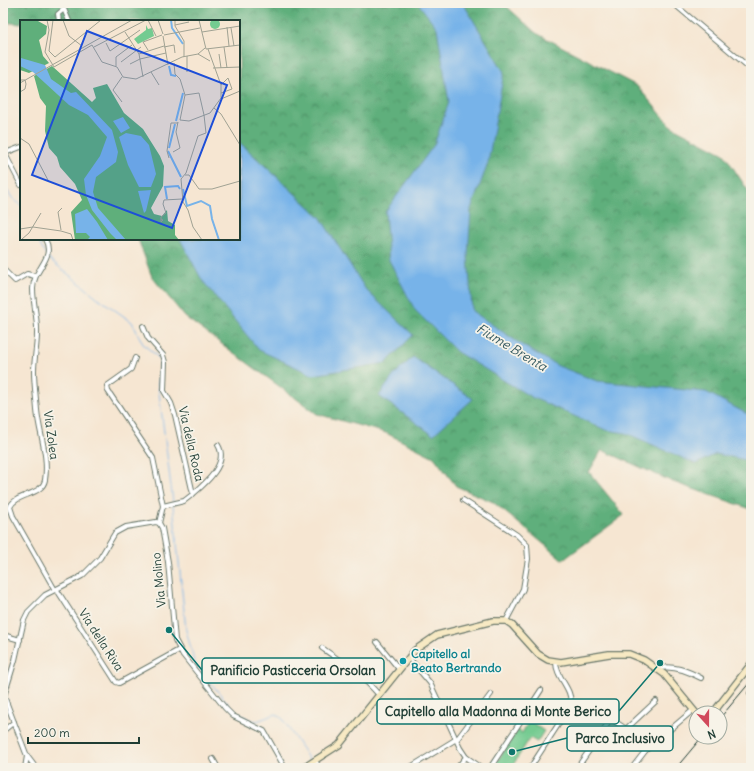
<svg xmlns="http://www.w3.org/2000/svg" width="754" height="771" viewBox="0 0 754 771" font-family="Delius,sans-serif">
<defs>
<pattern id="forest-crowns" width="20" height="18" patternUnits="userSpaceOnUse"><rect width="20" height="18" fill="#5faf7b"/><path d="M2 6a3 3 0 1 1 6 0M12 15a3 3 0 1 1 6 0" fill="none" stroke="#4e9066"/></pattern>
</defs>
<rect width="100%" height="100%" fill="#f7f3e8"/>
<filter id="ink" filterUnits="userSpaceOnUse"><feTurbulence type="fractalNoise" baseFrequency=".025" numOctaves="2"/><feDisplacementMap in="SourceGraphic" scale="8" xChannelSelector="R" yChannelSelector="G"/><feConvolveMatrix kernelMatrix="1 2 1 2 8 2 1 2 1" color-interpolation-filters="sRGB"/></filter>
<filter id="wash" filterUnits="userSpaceOnUse"><feTurbulence type="fractalNoise" baseFrequency=".012" numOctaves="4" result="noise"/><feDisplacementMap in="SourceGraphic" scale="16" xChannelSelector="R" yChannelSelector="G"/><feGaussianBlur stdDeviation="0.9" result="paint"/><feColorMatrix in="noise" values="0 0 0 0 0 0 0 0 0 0 0 0 0 0 0 0 0 1.4 0 .05"/><feComposite in="paint" operator="in"/></filter>
<g filter="url(#wash)">
<rect width="100%" height="100%" fill="#f6e6d2"/>
<!-- green -->
<polygon fill="#74cb91" stroke="#4a8462" points="529,721 544,731 537,742 530,738 511,768 493,768 517,730 522,733"/>
<!-- forest -->
<polygon fill="url(#forest-crowns)" stroke="#3f7658" points="3,3 503,3 536,33 637,86 671,126 724,154 751,195 751,509 673,482 602,450 589,472 624,515 563,560 493,502 456,486 434,457 386,433 317,414 185,317 152,277 138,239 239,239 239,21 21,21 21,24 3,22"/>
<!-- water -->
<g fill="#77b3e9" stroke="#4b788e">
<polygon points="418,3 463,3 504,72 488,163 471,209 468,256 472,311 525,347 558,366 597,381 706,392 751,416 751,461 716,454 696,464 626,433 606,430 531,397 457,352 415,310 389,260 385,212 434,145 449,102 437,28"/>
<polygon points="239,142 320,217 366,290 413,335 386,363 313,375 259,350 202,280 180,239 239,239"/>
<polygon points="413,357 473,399 433,435 379,396 394,375"/>
</g>
<g fill="none" stroke-linecap="round" stroke-linejoin="round">
<!-- stream -->
<g stroke="#77b3e9" stroke-width="1">
<polyline points="3,184 12,198 21,205"/>
<polyline points="37,239 45,254"/>
<polyline points="48,258 98,298 132,322 143,344 158,357 160,364 158,385 173,502"/>
<polyline points="173,505 186,630 195,664 235,712 251,720 257,721 276,714 282,718 308,758 309,762"/>
</g>
</g>
</g>
<g filter="url(#ink)">
<g fill="none" stroke-linecap="round" stroke-linejoin="round">
<!-- street casing -->
<g stroke="#6a786b" stroke-width="6">
<g id="street">
<polyline points="673,3 751,69"/>
<polyline points="59,21 58,14 64,9 69,21"/>
<polyline points="3,150 21,185"/>
<polyline points="5,153 21,147"/>
<path d="M45,239C56,259 33,268 33,289C33,304 38,319 37,334C37,347 34,359 34,371C34,384 36,397 37,410C39,433 49,456 45,480C42,496 16,493 10,507L13,516L55,590"/>
<polyline points="3,269 15,281 27,274 35,276"/>
<polyline points="143,326 148,338 163,355 165,362 164,391 171,403 175,415 193,494 184,501 163,506"/>
<polyline points="135,358 131,369 107,386 108,391 153,458 163,506 159,523"/>
<path d="M193,494C206,483 229,463 218,445"/>
<polyline points="463,500 517,535 527,545 528,559 523,589 506,621"/>
<polyline points="57,590 116,682 119,683 179,650"/>
<polyline points="3,635 20,640"/>
<polyline points="377,642 399,669"/>
<path d="M322,648C342,662 363,676 379,695"/>
<polyline points="409,658 430,683 460,748 466,757 482,768"/>
<path d="M657,669C672,664 688,671 701,678"/>
<polyline points="750,693 751,694"/>
<polyline points="626,729 656,701"/>
<polyline points="3,731 14,722"/>
<polyline points="213,759 218,768"/>
<polyline points="315,760 319,768"/>
<polyline points="25,768 27,756"/>
<polyline points="36,768 27,756 4,696 15,660 24,620 28,612 45,595 82,576 100,558 115,533 126,527 156,522 159,523 162,528 168,562 175,640 183,655 225,708 233,716 264,731 285,768"/>
<polyline points="409,768 458,738 491,694"/>
<polyline points="457,768 466,757"/>
<polyline points="490,768 541,690"/>
<path d="M530,768L571,705C572,687 556,678 556,662"/>
<polyline points="577,768 611,719 626,729 646,750"/>
<polyline points="632,768 646,750 692,711"/>
</g>
</g>
<!-- secondary casing -->
<g stroke="#6a786b" stroke-width="8">
<g id="secondary">
<polyline points="713,713 751,664"/>
<polyline points="303,768 339,745 415,650 437,635 493,621 506,621 512,625 538,654 548,660 561,662 609,654 629,654 644,660 664,674 696,713"/>
</g>
</g>
<!-- street -->
<use href="#street" stroke="#fff" stroke-width="4"/>
<!-- secondary -->
<use href="#secondary" stroke="#f7e9c3" stroke-width="5.5"/>
<!-- rail -->
<g stroke="#1f3d34" stroke-width="1">
<polyline points="720,718 751,681"/>
<polyline points="676,768 702,737"/>
</g>
</g>
</g>
<!-- markers -->
<circle fill="#0f9aa8" stroke="#f7f3e8" stroke-width="1.5" cx="403" cy="661" r="4"/>
<g text-anchor="middle" stroke-width="3.5" stroke-linejoin="round" paint-order="stroke">
<!-- street labels -->
<g font-size="12" fill="#1f3d34" stroke="#f7f3e8">
<text transform="translate(51 435) rotate(82)" y="4">Via Zolea</text>
<text transform="translate(191 444) rotate(77)" y="4">Via della Roda</text>
<text transform="translate(159 580) rotate(-96)" y="4">Via Molino</text>
<text transform="translate(101 640) rotate(57)" y="4">Via della Riva</text>
</g>
<!-- culture labels -->
<g font-size="12" font-weight="bold" fill="#0d838f" stroke="#f7f3e8" text-anchor="start">
<text x="411" y="658">Capitello al<tspan x="411" dy="14">Beato Bertrando</tspan></text>
</g>
<!-- water labels -->
<g font-size="13" font-style="italic" fill="#355a61" stroke="#f7f3e8">
<text transform="translate(512 347) rotate(31)" y="5">Fiume Brenta</text>
</g>
</g>
<!-- overview -->
<g transform="translate(20 20)">
<rect width="220" height="220" fill="#f6e6d2"/>
<path d="M126,5L128,9L132,8L134,16L118,24L114,19L126,10Z" fill="#74cb91"/>
<path d="M0,0L18,1L27,6L26,14L19,20L23,36L29,43L9,53L0,50ZM32,46L72,82L76,78L73,68L87,64L104,93L123,109L140,136L144,146L143,166L131,188L134,194L142,196L147,190L148,201L155,205V215L159,220H55L51,192L62,180L55,164L40,147L37,137L29,128L25,111L26,86L20,78L14,56Z" fill="#5faf7b"/>
<path d="M190 4a5 5 0 1 1 10 0a5 5 0 1 1-10 0Z" fill="#74cb91"/>
<path d="M0,35L1,38L25,45L31,59L51,73L56,72L92,110L98,132L96,142L76,157L73,172L78,188L106,220H97L90,213L72,190L66,175L64,159L80,136L87,117L68,95L49,85L13,52L0,46ZM103,97L110,108L101,113L93,101ZM106,113L121,116L129,125L136,154L131,167H119L108,145L99,117ZM131,170L126,191L124,193L118,171ZM67,189L77,202L88,220H67L70,217L66,213H56L55,194Z" fill="#77b3e9"/>
<path fill="none" stroke="#77b3e9" stroke-width="2" d="M151,0L152,8L163,24M149,46L151,55L156,56M156,101L163,73M149,128L155,104M148,131L161,157M163,169L167,186L181,181L190,186L192,199L199,220M147,179L145,167L158,166L160,169"/>
<path fill="none" stroke="#a0a293" stroke-width="1" d="M27,0L29,10L25,32L34,47L72,25L82,42L97,47L103,57L116,59L162,37L178,34L185,28M33,0L29,31L35,37L81,0M43,0L49,16L62,26M128,0L136,16M138,0L143,14M155,0V6L164,21V37M179,0L186,29L220,25M155,5L169,2M207,7L209,26M211,8L214,26M105,12L119,34L123,57M182,12L220,6M144,15L180,8M143,16L148,45M86,23L90,31L120,10M74,27L126,0M144,27L154,25L155,33M204,27L207,48M128,30L123,22L142,15M119,34L144,26M178,34L190,41M199,34L201,48M167,36V52M101,42L121,27M154,43L155,54L160,59L165,75L160,100L169,101L190,93L201,78V65L188,29M110,44L120,39L146,33M96,46V37L112,25M193,48L220,47M131,52L139,65M0,60H5L6,64L5,69L0,72M0,63L112,0M201,73L212,69L208,58L201,65M165,75L179,73L184,95M201,79L220,71M102,82L93,70L102,57M194,88L201,94L220,125M0,118L9,124L29,162M153,132L160,128L156,112L158,102M149,138L147,131L151,103H158M165,155H169L179,169H192L220,161M141,199L143,200L141,202V197L146,193L143,184L144,180L162,179M13,207L41,211L51,214L53,220M0,209L13,207M41,210L38,192L42,188M2,219L9,213L21,193M182,220L173,207L168,190L163,182L161,159L166,153L178,116L186,113L184,95"/>
<path fill="#1d4ed8" fill-opacity="0.15" stroke="#1d4ed8" stroke-width="2" d="M67,11L207,65L152,208L12,155Z"/>
<rect width="220" height="220" fill="none" stroke="#1f3d34" stroke-width="2"/>
</g>
<!-- callouts -->
<path fill="none" stroke="#0f766e" stroke-width="1.5" d="M169 630L202 670M660 663L619 711M512 752L567 738"/>
<g fill="#0f766e" stroke="#f7f3e8" stroke-width="1.5">
<circle cx="169" cy="630" r="4"/>
<circle cx="660" cy="663" r="4"/>
<circle cx="512" cy="752" r="4"/>
</g>
<g fill="#f7f3e8" stroke="#0f766e" stroke-width="1.5">
<rect x="202" y="658" width="182" height="25" rx="4"/>
<rect x="377" y="699" width="242" height="25" rx="4"/>
<rect x="567" y="726" width="106" height="25" rx="4"/>
</g>
<g font-size="13" text-anchor="middle" font-weight="bold" fill="#1f3d34">
<text x="293" y="675">Panificio Pasticceria Orsolan</text>
<text x="498" y="716">Capitello alla Madonna di Monte Berico</text>
<text x="620" y="743">Parco Inclusivo</text>
</g>
<!-- margin -->
<rect width="754" height="771" fill="none" stroke="#f7f3e8" stroke-width="16"/>
<!-- north arrow -->
<g transform="translate(708 725) rotate(159)"><circle r="19" fill="#f7f3e8" stroke="#a1aaa0"/>
<path d="M0-3L7 15L0 10L-7 15Z" fill="#d1495b"/>
<text y="-6" font-size="11" font-weight="bold" text-anchor="middle" fill="#1f3d34">N</text>
</g>
<!-- scale -->
<path d="M28 737v6h111v-6" fill="none" stroke="#1f3d34" stroke-width="2"/>
<text x="34" y="737" font-size="12" fill="#1f3d34" stroke="#f7f3e8" stroke-width="3" paint-order="stroke">200 m</text>
</svg>
